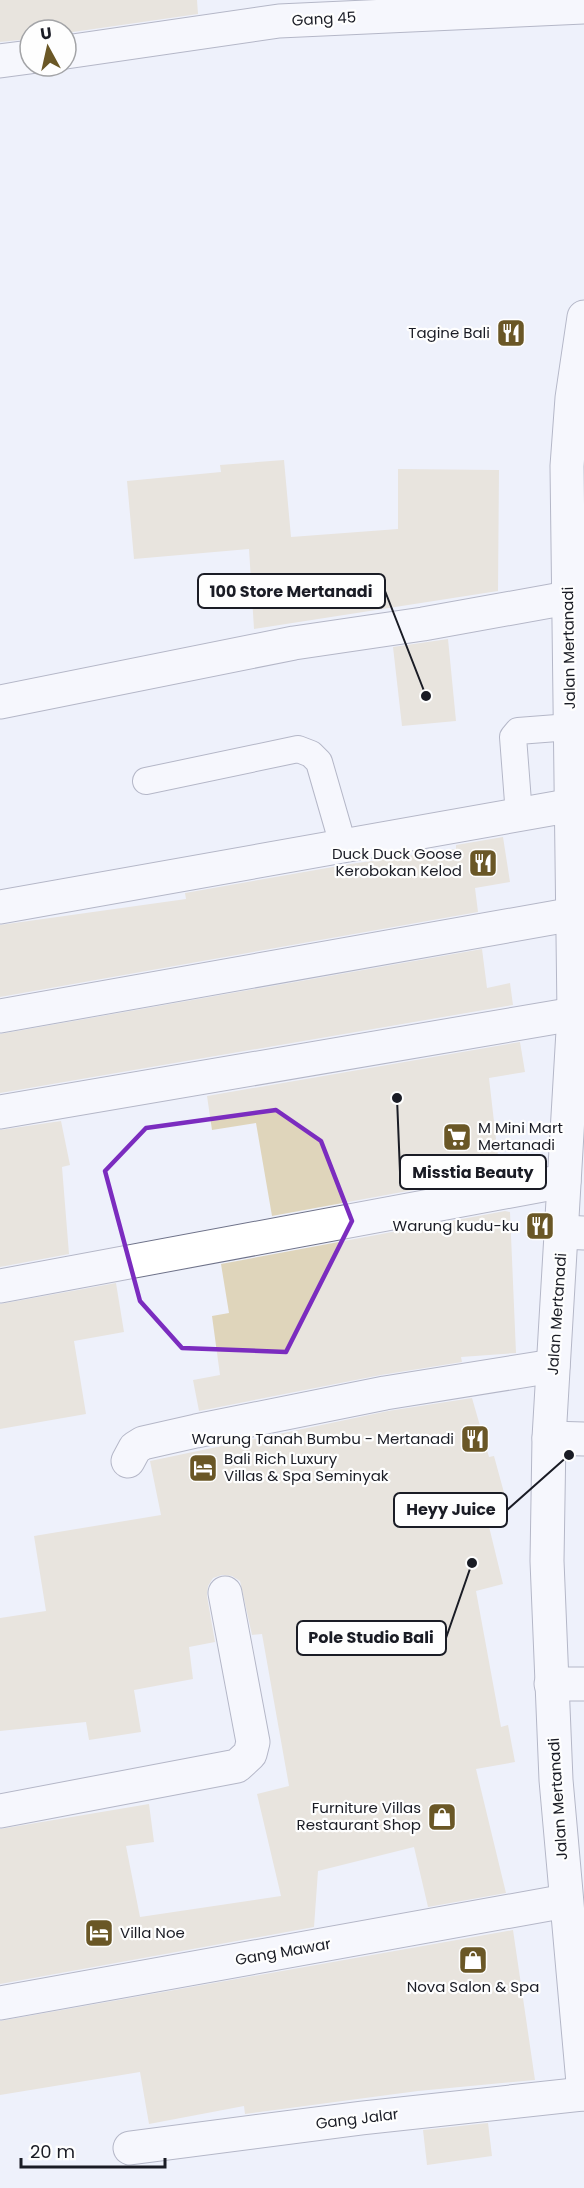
<svg xmlns="http://www.w3.org/2000/svg" width="584" height="2188" viewBox="0 0 584 2188" font-family="Poppins,sans-serif">
<rect width="100%" height="100%" fill="#eef1fb"/>
<!-- building -->
<g fill="#dfd5bb">
<polygon points="0,0 197,0 198,14 66,33 66,30 30,30 30,39 0,42"/>
<polygon points="284,460 291,537 398,529 398,469 499,470 498,591 254,629 249,549 134,559 127,481 221,472 220,465"/>
<polygon points="448,639 456,721 402,726 393,647"/>
<polygon points="503,837 510,882 475,888 478,912 0,997 0,925 186,899 185,893 350,864 456,849 456,845"/>
<polygon points="482,949 487,988 510,983 513,1005 0,1093 0,1034"/>
<polygon points="520,1042 525,1072 489,1078 500,1174 272,1216 256,1123 212,1130 207,1096"/>
<polygon points="61,1121 70,1165 62,1167 69,1254 0,1267 0,1130"/>
<polygon points="505,1211 510,1212 516,1353 461,1357 462,1362 381,1375 199,1411 193,1380 220,1375 212,1316 229,1313 221,1264"/>
<polygon points="116,1283 124,1332 74,1341 86,1414 0,1429 0,1304"/>
<polygon points="472,1398 489,1457 494,1456 506,1500 484,1506 503,1584 476,1591 501,1727 508,1725 515,1762 476,1769 506,1893 428,1907 414,1847 318,1871 314,1927 0,1984 0,1829 149,1804 154,1842 126,1846 140,1917 281,1896 257,1794 289,1786 262,1634 252,1635 240,1581 232,1576 222,1575 213,1578 208,1586 207,1596 215,1642 189,1647 193,1679 134,1690 141,1732 89,1740 86,1722 0,1731 0,1618 46,1611 34,1536 161,1515 150,1461 388,1411"/>
<polygon points="513,1930 535,2080 418,2091 245,2114 244,2106 149,2124 140,2072 0,2095 0,2021"/>
<polygon points="488,2123 492,2156 427,2165 423,2130"/>
</g>
<g fill="none" stroke-linecap="round" stroke-linejoin="round">
<!-- service casing -->
<g stroke="#6e7289" stroke-width="28">
<g id="service">
<polyline points="146,781 298,749 311,754 319,762 343,845"/>
<polyline points="519,815 513,737 518,731 570,727"/>
</g>
</g>
<!-- minor casing -->
<g stroke="#6e7289" stroke-width="35">
<g id="minor">
<polyline points="66,52 279,21 584,7"/>
<polyline points="0,61 30,57"/>
<polyline points="0,702 294,643 423,624 584,595"/>
<polyline points="0,907 573,805"/>
<polyline points="0,1016 574,914 584,914"/>
<polyline points="0,1112 574,1014"/>
<polyline points="562,1232 584,1233"/>
<polyline points="0,1286 564,1181"/>
<polyline points="549,1438 584,1439"/>
<polyline points="128,1461 135,1448 143,1443 196,1431 385,1393 553,1366"/>
<polyline points="551,1684 584,1684"/>
<polyline points="0,1811 237,1766 250,1754 253,1742 225,1593"/>
<polyline points="0,2003 566,1901"/>
<polyline points="130,2148 362,2118 584,2094"/>
</g>
</g>
<!-- tertiary casing -->
<g stroke="#6e7289" stroke-width="35">
<polyline id="tertiary" points="584,317 572,398 567,466 574,1014 549,1438 547,1561 556,1780 584,2094"/>
</g>
<!-- service -->
<use href="#service" stroke="#fff" stroke-width="26"/>
<!-- minor -->
<use href="#minor" stroke="#fff" stroke-width="33"/>
<!-- tertiary -->
<use href="#tertiary" stroke="#fff" stroke-width="33"/>
</g>
<!-- marked area -->
<path d="M0 0H584V2188H0ZM276,1110L321,1141L352,1221L286,1352L182,1348L140,1301L105,1171L146,1128Z" fill="#eef1fb" fill-opacity=".55" fill-rule="evenodd"/>
<path fill="none" stroke="#7b2cbf" stroke-width="4.5" stroke-linejoin="round" d="M276,1110L321,1141L352,1221L286,1352L182,1348L140,1301L105,1171L146,1128Z"/>
<!-- icons -->
<defs>
<g id="restaurant-square" transform="scale(1.5)"><rect x="-9" y="-9" width="18" height="18" rx="4" fill="#6a5726" stroke="#fefefe"/><path d="M-5-6h1v4h1v-4h1v4h1v-4h1v5L-1.5 .5V6h-2V.5L-5-1ZM5-6V6H3V1.5H1.5Q1.5-4 5-6Z" fill="#fff"/></g>
<g id="supermarket-square" transform="scale(1.5)"><rect x="-9" y="-9" width="18" height="18" rx="4" fill="#6a5726" stroke="#fefefe"/><path d="M-6-5.5h2.5l.6 2H6L4.5 2H-2.5L-4.4-4H-6ZM-1.5 3.2a1.3 1.3 0 1 0 .1 0ZM3 3.2a1.3 1.3 0 1 0 .1 0Z" fill="#fff"/></g>
<g id="hotel-square" transform="scale(1.5)"><rect x="-9" y="-9" width="18" height="18" rx="4" fill="#6a5726" stroke="#fefefe"/><path d="M-6-4.5h1.5V1H6V5H4.5V3h-9V5H-6ZM-4 0a1.8 1.8 0 1 1 3.6 0ZM.5 0V-2.5h3Q6-2.5 6 0Z" fill="#fff"/></g>
<g id="shop-square" transform="scale(1.5)"><rect x="-9" y="-9" width="18" height="18" rx="4" fill="#6a5726" stroke="#fefefe"/><path d="M-5-2.5h2.3a2.7 3.5 0 0 1 5.4 0H5L5.5 6h-11ZM-1.5-2.5h3a1.5 2.3 0 0 0-3 0Z" fill="#fff"/></g>
</defs>
<g fill-rule="evenodd">
<use href="#restaurant-square" x="511" y="333"/>
<use href="#restaurant-square" x="483" y="863"/>
<use href="#supermarket-square" x="457" y="1137"/>
<use href="#restaurant-square" x="540" y="1226"/>
<use href="#restaurant-square" x="475" y="1439"/>
<use href="#hotel-square" x="203" y="1468"/>
<use href="#shop-square" x="442" y="1817"/>
<use href="#hotel-square" x="99" y="1933"/>
<use href="#shop-square" x="473" y="1960"/>
</g>
<g text-anchor="middle" stroke-width="4.5" stroke-linejoin="round" paint-order="stroke">
<!-- street labels -->
<g font-size="15" fill="#1a1c25" stroke="#fefefe">
<text transform="translate(324 19) rotate(-3)" y="5">Gang 45</text>
<text transform="translate(569 648) rotate(-91)" y="5">Jalan Mertanadi</text>
<text transform="translate(557 1314) rotate(-86)" y="5">Jalan Mertanadi</text>
<text transform="translate(558 1799) rotate(-94)" y="5">Jalan Mertanadi</text>
<text transform="translate(283 1952) rotate(-10)" y="5">Gang Mawar</text>
<text transform="translate(357 2119) rotate(-7)" y="5">Gang Jalar</text>
</g>
<!-- poi labels -->
<g font-size="15" fill="#1a1c25" stroke="#fefefe" text-anchor="end">
<text x="490" y="338">Tagine Bali</text>
<text x="462" y="859">Duck Duck Goose<tspan x="462" dy="17">Kerobokan Kelod</tspan></text>
<text x="478" y="1133" text-anchor="start">M Mini Mart<tspan x="478" dy="17">Mertanadi</tspan></text>
<text x="519" y="1231">Warung kudu-ku</text>
<text x="454" y="1444">Warung Tanah Bumbu - Mertanadi</text>
<text x="224" y="1464" text-anchor="start">Bali Rich Luxury<tspan x="224" dy="17">Villas &amp; Spa Seminyak</tspan></text>
<text x="421" y="1813">Furniture Villas<tspan x="421" dy="17">Restaurant Shop</tspan></text>
<text x="120" y="1938" text-anchor="start">Villa Noe</text>
<text x="473" y="1992" text-anchor="middle">Nova Salon &amp; Spa</text>
</g>
</g>
<!-- callouts -->
<path fill="none" stroke="#1a1c25" stroke-width="2" d="M426 696L385 591M397 1098L400 1172M569 1455L507 1510M472 1563L446 1638"/>
<g fill="#1a1c25" stroke="#fefefe" stroke-width="2">
<circle cx="426" cy="696" r="6"/>
<circle cx="397" cy="1098" r="6"/>
<circle cx="569" cy="1455" r="6"/>
<circle cx="472" cy="1563" r="6"/>
</g>
<g fill="#fefefe" stroke="#1a1c25" stroke-width="2">
<rect x="198" y="574" width="187" height="34" rx="6"/>
<rect x="400" y="1155" width="146" height="34" rx="6"/>
<rect x="394" y="1493" width="113" height="34" rx="6"/>
<rect x="297" y="1621" width="149" height="34" rx="6"/>
</g>
<g font-size="16" text-anchor="middle" font-weight="bold" fill="#1a1c25">
<text x="291" y="597">100 Store Mertanadi</text>
<text x="473" y="1178">Misstia Beauty</text>
<text x="451" y="1515">Heyy Juice</text>
<text x="371" y="1643">Pole Studio Bali</text>
</g>
<!-- north arrow -->
<g transform="translate(48 48) rotate(352)"><circle r="28" fill="#fefefe" stroke="#a3a4a7" stroke-width="1.5"/>
<path d="M0-4.5L10 22L0 15L-10 22Z" fill="#6a5726"/>
<text y="-9" font-size="16" font-weight="bold" text-anchor="middle" fill="#1a1c25">U</text>
</g>
<!-- scale -->
<path d="M21 2158v9h144v-9" fill="none" stroke="#1a1c25" stroke-width="3"/>
<text x="30" y="2158" font-size="18" fill="#1a1c25" stroke="#fefefe" stroke-width="4.5" paint-order="stroke">20 m</text>
</svg>
